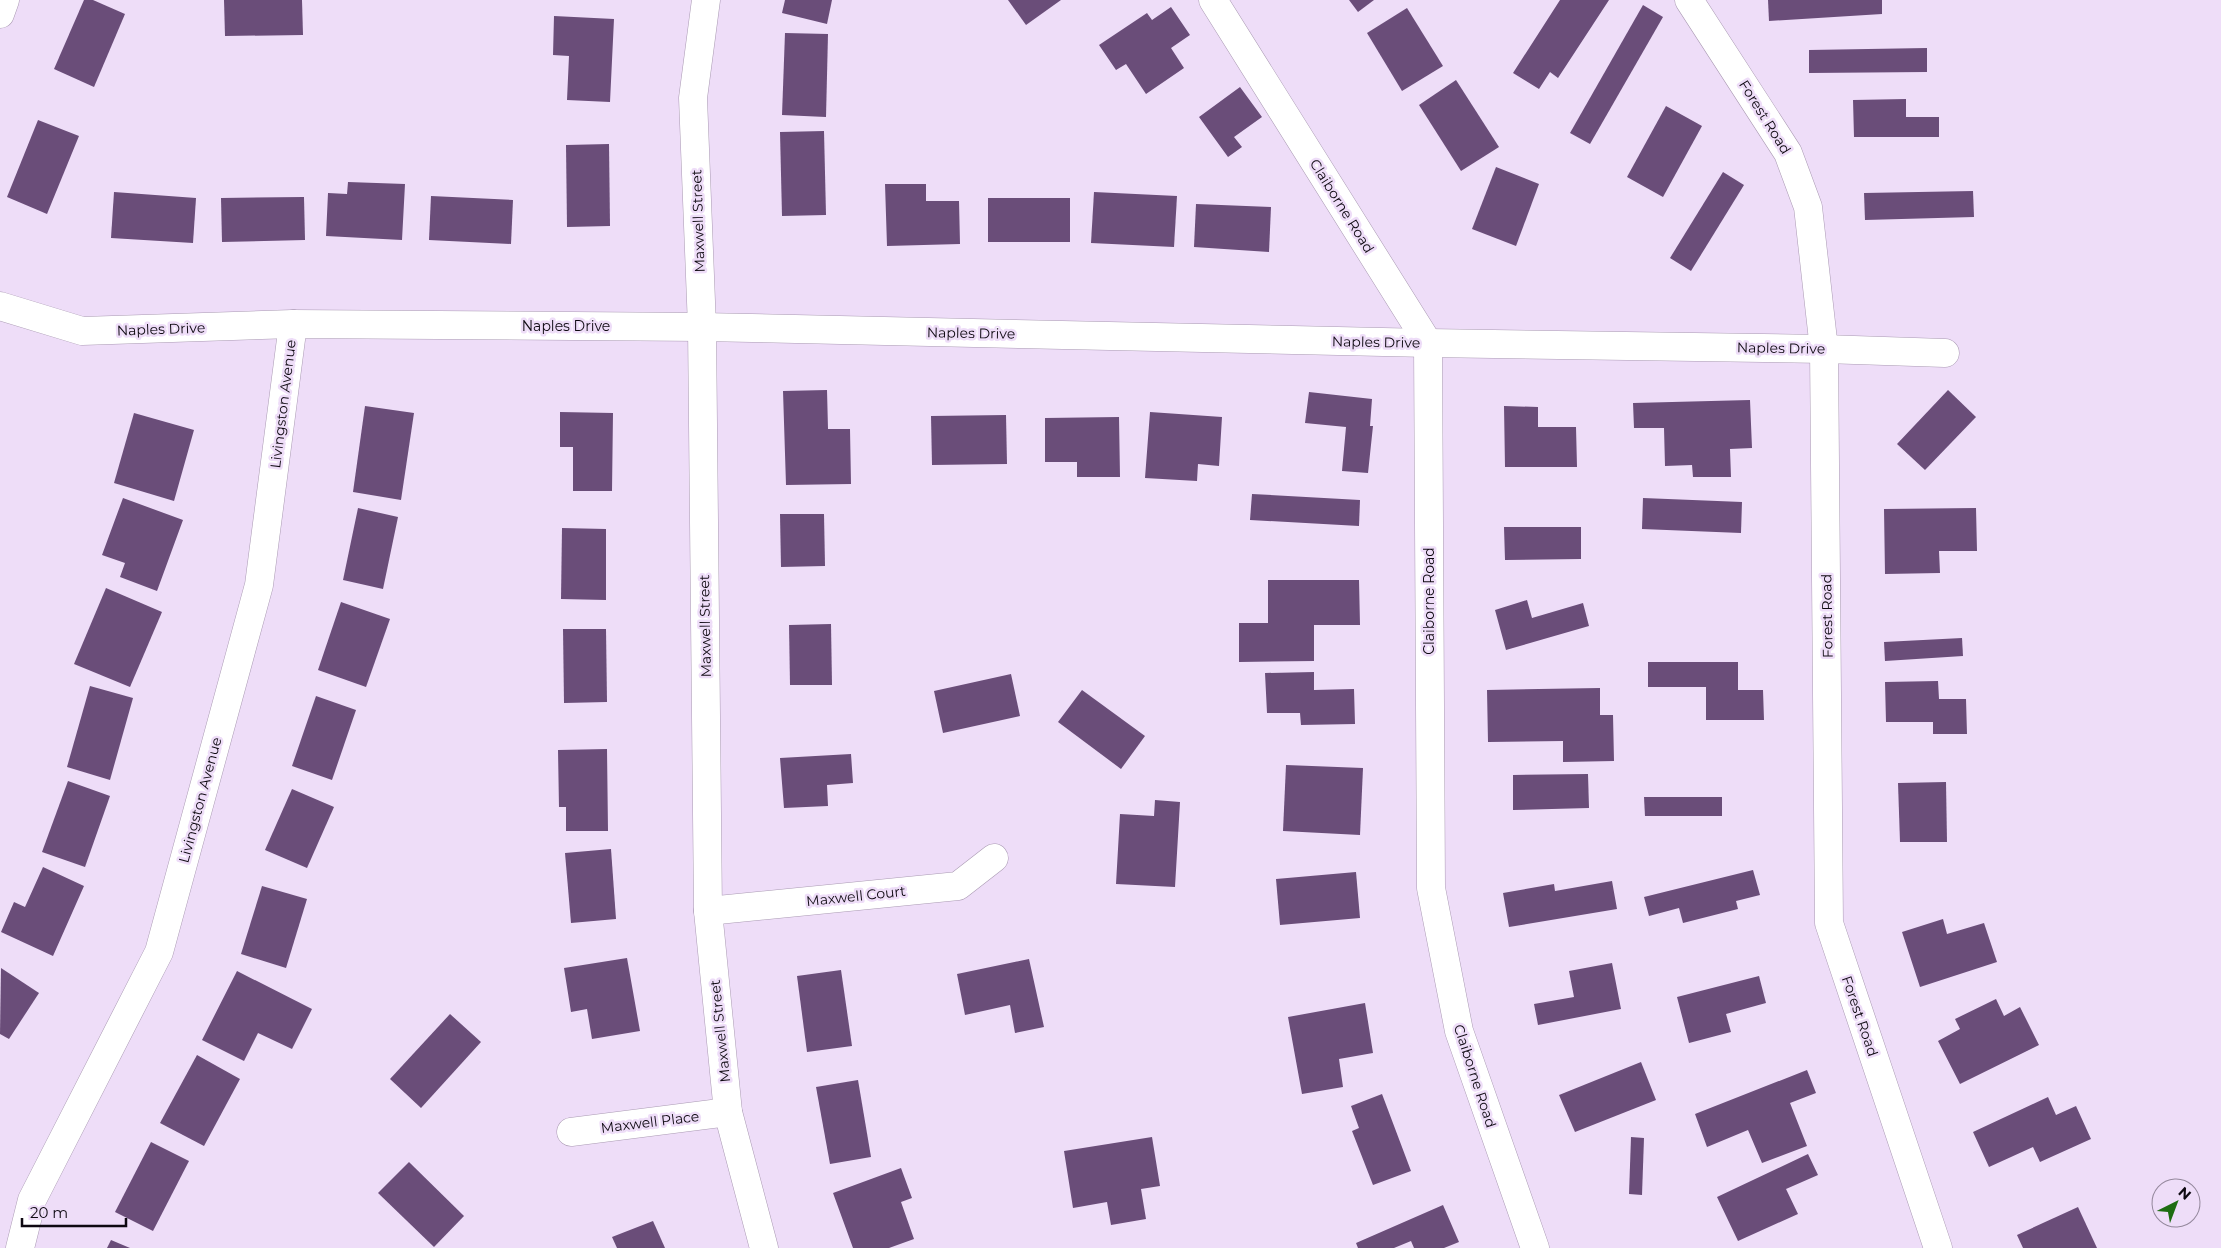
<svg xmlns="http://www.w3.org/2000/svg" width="2221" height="1248" viewBox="0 0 2221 1248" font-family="Montserrat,sans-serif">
<rect width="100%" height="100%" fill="#eeddf8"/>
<!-- building -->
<g fill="#6a4d79">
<polygon points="84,0 93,0 125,14 94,87 54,69"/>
<polygon points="224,0 302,0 303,35 225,36"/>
<polygon points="785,0 832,0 827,24 782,13"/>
<polygon points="1008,0 1061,0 1026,25"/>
<polygon points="1349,0 1374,0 1358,12"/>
<polygon points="1560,0 1609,0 1558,78 1550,72 1539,89 1513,73"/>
<polygon points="1768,0 1882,0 1882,14 1769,21"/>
<polygon points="1643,5 1663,17 1590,144 1570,133"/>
<polygon points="1171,7 1190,35 1171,48 1184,68 1146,94 1126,64 1116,70 1099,45 1147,13 1152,20"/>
<polygon points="1407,8 1443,66 1402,91 1367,33"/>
<polygon points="554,16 614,19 610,102 567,100 569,56 553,55"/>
<polygon points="785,33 828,34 826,117 782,115"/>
<polygon points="1927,48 1927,72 1809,73 1809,50"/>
<polygon points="1456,80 1499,147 1461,171 1419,105"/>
<polygon points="1240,87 1262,117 1234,137 1242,147 1228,157 1199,117"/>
<polygon points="1906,99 1906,117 1939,117 1939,137 1854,137 1853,100"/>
<polygon points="1666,106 1702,126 1663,197 1627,177"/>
<polygon points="38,120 79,136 47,214 7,197"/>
<polygon points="824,131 826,215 782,216 780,132"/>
<polygon points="609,144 610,226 567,227 566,145"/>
<polygon points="1496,167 1539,184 1516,246 1472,229"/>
<polygon points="1723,172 1744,185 1691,271 1670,258"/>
<polygon points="348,182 405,184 402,240 326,236 328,193 347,194"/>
<polygon points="885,184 926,184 926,201 959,201 960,244 887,246"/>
<polygon points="1973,191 1974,217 1865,220 1864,193"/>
<polygon points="114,192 196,198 193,243 111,238"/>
<polygon points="1094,192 1177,196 1174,247 1091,243"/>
<polygon points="431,196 513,200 511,244 429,240"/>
<polygon points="304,197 305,240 222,242 221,198"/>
<rect x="988" y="198" width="82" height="44"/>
<polygon points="1196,204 1271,207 1269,252 1194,247"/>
<polygon points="827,390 828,429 850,429 851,484 786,485 783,391"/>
<polygon points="1948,390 1976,417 1925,470 1897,444"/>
<polygon points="1309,392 1372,399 1370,426 1373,426 1368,473 1342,471 1346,427 1305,423"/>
<polygon points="1750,400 1752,448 1730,449 1731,477 1693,477 1692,465 1665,466 1664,428 1634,428 1633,403"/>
<polygon points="365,406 414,413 401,500 353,492"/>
<polygon points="1504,406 1538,407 1538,427 1576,427 1577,467 1505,467"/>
<polygon points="560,412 613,413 612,491 573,491 573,447 560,447"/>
<polygon points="1150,412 1222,417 1219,466 1198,464 1197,481 1145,478"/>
<polygon points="134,413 194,430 174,501 114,483"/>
<polygon points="1006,415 1007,464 932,465 931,416"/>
<polygon points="1119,417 1120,477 1077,477 1077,462 1045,462 1045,418"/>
<polygon points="1252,494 1360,500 1359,526 1250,520"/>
<polygon points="123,498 183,520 157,591 120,577 125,563 102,555"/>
<polygon points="1643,498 1742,502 1741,533 1642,529"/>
<polygon points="358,508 398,517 383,589 343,580"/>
<polygon points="1976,508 1977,551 1939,551 1940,573 1885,574 1884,509"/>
<polygon points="780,514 824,514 825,566 781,567"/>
<polygon points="1504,527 1581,527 1581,559 1505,560"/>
<polygon points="562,528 606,529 606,600 561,599"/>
<polygon points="1268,580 1359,580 1360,625 1314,625 1314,661 1239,662 1239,623 1268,623"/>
<polygon points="106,588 162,612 130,687 74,664"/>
<polygon points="1527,600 1532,618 1583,603 1589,626 1506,650 1495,610"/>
<polygon points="341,602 390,619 366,687 318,670"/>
<polygon points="831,624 832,685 790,685 789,625"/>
<polygon points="563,629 606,629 607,702 564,703"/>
<polygon points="1962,638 1963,656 1885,661 1884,642"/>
<polygon points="1648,662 1738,662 1738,690 1763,690 1764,720 1706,720 1706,687 1648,687"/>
<polygon points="1314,672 1314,690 1354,689 1355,724 1301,725 1300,713 1267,713 1265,673"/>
<polygon points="1011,674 1020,716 943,733 934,691"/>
<polygon points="1938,681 1939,699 1966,699 1967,734 1933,734 1933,722 1886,722 1885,682"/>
<polygon points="90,686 133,698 110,780 67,767"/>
<polygon points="1600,688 1600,715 1613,715 1614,761 1563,762 1563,741 1488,742 1487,690"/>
<polygon points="1082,690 1145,736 1121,769 1058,722"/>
<polygon points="316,696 356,710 332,780 292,766"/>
<polygon points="607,749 608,831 566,831 566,807 559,807 558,750"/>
<polygon points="851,754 853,783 827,785 828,806 784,808 780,758"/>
<polygon points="1286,765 1363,768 1360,835 1283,831"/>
<polygon points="1588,774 1589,808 1513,810 1513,775"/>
<polygon points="68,781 110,796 85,867 42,852"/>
<polygon points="1946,782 1947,842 1900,842 1898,783"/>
<polygon points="292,789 334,807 307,868 265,850"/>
<polygon points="1644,797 1722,797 1722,816 1645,816"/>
<polygon points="1155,800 1180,802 1175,887 1116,884 1120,814 1154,816"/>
<polygon points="611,849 616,919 571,923 565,853"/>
<polygon points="43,867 84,886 53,956 1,932 14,902 25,907"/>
<polygon points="1753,870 1760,895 1736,901 1738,909 1683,923 1679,908 1649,916 1644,897"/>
<polygon points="1356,872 1360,918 1280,925 1276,879"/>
<polygon points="1612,881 1617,909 1509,927 1503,893 1554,884 1555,891"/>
<polygon points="262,886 307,899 286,968 241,954"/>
<polygon points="1943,919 1947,934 1984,923 1997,962 1920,987 1902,932"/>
<polygon points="627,958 640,1031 592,1039 587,1009 571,1012 564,968"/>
<polygon points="1029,959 1044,1027 1015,1033 1010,1005 965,1015 957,974"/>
<polygon points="1612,963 1621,1009 1538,1025 1534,1004 1574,997 1569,971"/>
<polygon points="1,968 39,993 9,1039 0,1034"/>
<polygon points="841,970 852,1046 807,1052 797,976"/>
<polygon points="237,971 312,1009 292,1049 258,1033 244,1061 202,1040"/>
<polygon points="1759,976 1766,1003 1726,1014 1731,1032 1689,1043 1677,997"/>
<polygon points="1996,999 2004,1016 2020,1007 2039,1045 1960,1084 1938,1041 1960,1029 1955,1019"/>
<polygon points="1365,1003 1373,1053 1339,1059 1343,1087 1302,1094 1288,1017"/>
<polygon points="450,1014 481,1042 421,1108 390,1079"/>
<polygon points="197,1055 240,1079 204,1146 160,1123"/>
<polygon points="1641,1062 1656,1100 1575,1132 1559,1095"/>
<polygon points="1807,1070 1816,1093 1790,1103 1807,1146 1762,1163 1748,1130 1707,1147 1695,1114"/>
<polygon points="858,1080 871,1157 830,1164 816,1087"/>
<polygon points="1382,1094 1411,1171 1373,1185 1352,1131 1359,1128 1351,1106"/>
<polygon points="2048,1097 2056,1115 2076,1106 2091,1139 2040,1162 2033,1147 1989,1167 1973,1132"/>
<polygon points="1152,1137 1160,1186 1141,1189 1146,1219 1111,1225 1107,1202 1073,1208 1064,1151"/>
<polygon points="1631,1137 1644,1138 1642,1195 1629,1194"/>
<polygon points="151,1142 189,1161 153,1231 115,1212"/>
<polygon points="1808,1154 1818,1175 1786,1189 1798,1214 1738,1241 1717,1197"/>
<polygon points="409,1162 464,1216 434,1247 378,1193"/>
<polygon points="901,1168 912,1198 901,1202 914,1239 889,1248 853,1248 833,1193"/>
<polygon points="1443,1205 1459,1242 1444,1248 1414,1248 1411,1241 1394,1248 1358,1248 1356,1243"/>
<polygon points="2078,1207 2097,1248 2023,1248 2017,1235"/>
<polygon points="653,1221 665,1248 617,1248 612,1237"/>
<polygon points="111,1240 130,1248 107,1248"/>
</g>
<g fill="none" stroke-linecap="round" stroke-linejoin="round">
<!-- street casing -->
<g stroke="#aa9ab3" stroke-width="29">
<g id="street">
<polyline points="1213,0 1428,343 1431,888 1459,1031 1535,1248"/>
<polyline points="1689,0 1788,153 1808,207 1824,349 1829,923 1938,1248"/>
<polyline points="0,14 5,0"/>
<polyline points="0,306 82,331 293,324 702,327 1428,343 1824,349 1945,353"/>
<polyline points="708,911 958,886 994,858"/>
<polyline points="571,1132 728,1112"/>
<polyline points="20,1248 32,1200 159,952 259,585 293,324"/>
</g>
</g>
<!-- secondary casing -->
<g stroke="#aa9ab3" stroke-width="29">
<polyline id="secondary" points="706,0 693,98 702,327 708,911 728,1112 764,1248"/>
</g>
<!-- street -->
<use href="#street" stroke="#fff" stroke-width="28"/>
<!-- secondary -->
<use href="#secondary" stroke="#fff" stroke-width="28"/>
</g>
<g text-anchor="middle" stroke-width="5" stroke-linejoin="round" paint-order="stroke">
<!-- street labels -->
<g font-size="14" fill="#0e0911" stroke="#eeddf8">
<text transform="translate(1765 117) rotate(58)" y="5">Forest Road</text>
<text transform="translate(1342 206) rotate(58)" y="5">Claiborne Road</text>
<text transform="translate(698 221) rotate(-92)" y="5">Maxwell Street</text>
<text x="566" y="331">Naples Drive</text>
<text transform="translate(161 329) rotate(-2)" y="5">Naples Drive</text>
<text transform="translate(971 333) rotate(1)" y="5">Naples Drive</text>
<text transform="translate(1376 342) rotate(1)" y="5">Naples Drive</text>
<text transform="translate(1781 348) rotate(1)" y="5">Naples Drive</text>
<text transform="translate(283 404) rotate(-83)" y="5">Livingston Avenue</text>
<text transform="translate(1429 601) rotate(-90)" y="5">Claiborne Road</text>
<text transform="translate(1827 616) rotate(-91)" y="5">Forest Road</text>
<text transform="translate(705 626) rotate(-91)" y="5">Maxwell Street</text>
<text transform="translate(200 800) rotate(-75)" y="5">Livingston Avenue</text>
<text transform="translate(856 896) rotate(-6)" y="5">Maxwell Court</text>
<text transform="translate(1860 1016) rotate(71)" y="5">Forest Road</text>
<text transform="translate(720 1031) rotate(-96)" y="5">Maxwell Street</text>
<text transform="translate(1475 1076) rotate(72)" y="5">Claiborne Road</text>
<text transform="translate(650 1122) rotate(-7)" y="5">Maxwell Place</text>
</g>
</g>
<!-- north arrow -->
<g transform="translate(2176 1203) rotate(42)"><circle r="24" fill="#eeddf8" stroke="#94889c"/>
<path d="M0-4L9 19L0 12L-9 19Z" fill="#1e6d12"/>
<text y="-8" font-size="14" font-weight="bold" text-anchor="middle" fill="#0e0911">N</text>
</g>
<!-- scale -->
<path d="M22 1218v8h104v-8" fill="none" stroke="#0e0911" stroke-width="2.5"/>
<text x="30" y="1218" font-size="15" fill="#0e0911" stroke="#eeddf8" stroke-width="4" paint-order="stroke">20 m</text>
</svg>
